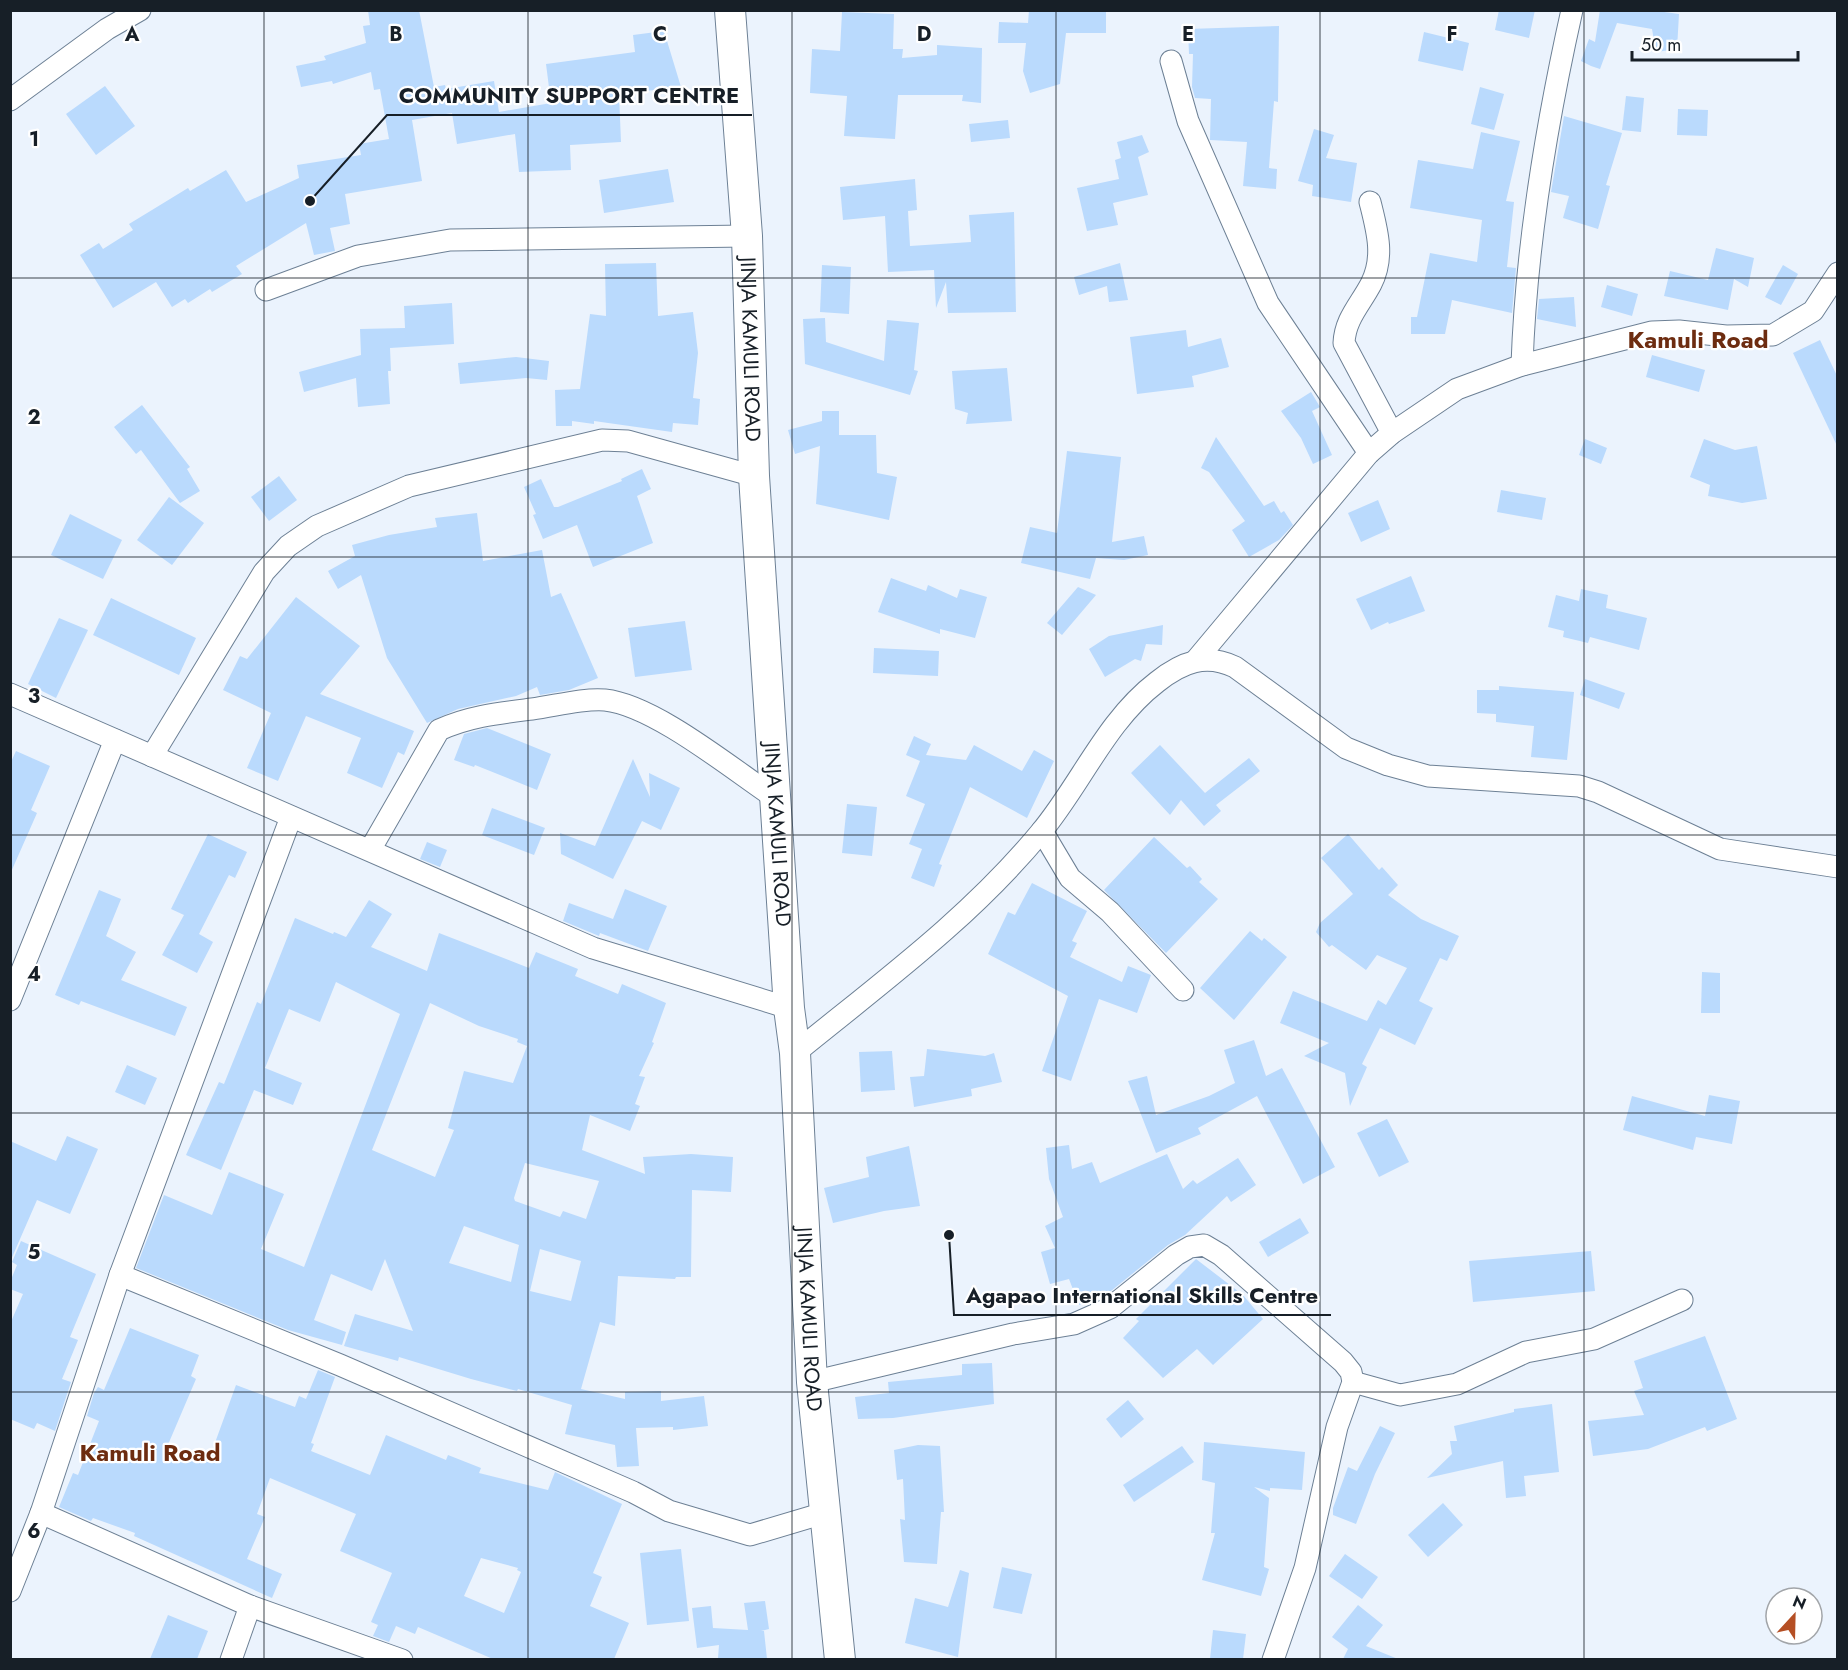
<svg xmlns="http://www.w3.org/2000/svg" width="1848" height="1670" viewBox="0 0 1848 1670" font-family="Jost,sans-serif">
<rect width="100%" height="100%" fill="#ebf3fd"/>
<!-- building -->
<g fill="#badafd" fill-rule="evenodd">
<polygon points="368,10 419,10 434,87 445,85 446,89 494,81 499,112 551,103 546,64 635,52 633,35 664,31 681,87 619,94 621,142 570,145 571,170 519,172 515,134 457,144 452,113 412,120 422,181 345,194 350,224 330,228 335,251 314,255 306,223 236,266 242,274 212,292 210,289 188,303 185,299 172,307 156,282 113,308 80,255 99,243 103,249 133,230 129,224 152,210 188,188 190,191 226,170 246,202 299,178 297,165 361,155 359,144 389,139 380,89 374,90 371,72 333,84 332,81 301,87 296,66 326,60 324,56 366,43 363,26 370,25"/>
<polygon points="1029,10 1106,10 1106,33 1066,33 1060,84 1030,93 1023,71 1026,43 998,43 999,22 1028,23"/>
<polygon points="1499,10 1535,10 1529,38 1495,30"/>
<polygon points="1600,10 1650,10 1679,14 1677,49 1656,52 1652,29 1617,23 1600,69 1591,66 1581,61 1589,39 1595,42"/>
<polygon points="842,12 894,14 893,49 903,49 902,58 937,55 937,45 982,48 981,103 962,101 963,95 898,95 895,139 844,136 847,96 810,93 812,49 840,51"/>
<polygon points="1279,26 1278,102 1274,101 1269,168 1277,169 1276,189 1243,186 1247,142 1210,140 1211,99 1195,98 1192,87 1193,54 1189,54 1188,29"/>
<polygon points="1424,32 1469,43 1463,71 1418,61"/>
<polygon points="105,86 135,126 96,155 66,114"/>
<polygon points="1480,87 1504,94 1494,130 1471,124"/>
<polygon points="1626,96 1644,98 1641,132 1622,130"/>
<polygon points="1678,109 1708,110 1707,136 1677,135"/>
<polygon points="1564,116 1622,133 1606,185 1610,186 1598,229 1563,218 1569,196 1551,192"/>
<polygon points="1008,120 1010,138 971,142 969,124"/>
<polygon points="1314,129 1334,135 1326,158 1357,163 1351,202 1312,196 1313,185 1298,181"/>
<polygon points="1481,132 1520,141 1506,201 1514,202 1507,267 1516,268 1512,313 1452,300 1445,334 1411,334 1411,317 1417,317 1430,253 1477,262 1482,220 1410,208 1418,160 1473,169"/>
<polygon points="1142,135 1149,152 1138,157 1148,195 1113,203 1118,225 1087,231 1077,188 1119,179 1115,160 1121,158 1117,142"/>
<polygon points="668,169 674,202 604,213 599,180"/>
<polygon points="915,179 917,210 908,211 910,246 971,242 969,215 1014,212 1016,312 948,313 946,282 936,308 934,270 888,272 885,216 843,220 840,187"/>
<polygon points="1716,248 1754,258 1748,287 1734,279 1728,310 1664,296 1670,271 1708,280"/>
<polygon points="656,263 658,316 693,312 698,353 693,398 700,399 698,425 673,423 672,432 594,421 594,424 572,421 572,426 556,426 555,390 580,389 590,314 606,316 605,264"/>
<polygon points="1120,263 1128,300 1109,302 1107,286 1079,295 1074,277"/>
<polygon points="822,265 851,267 849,314 820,312"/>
<polygon points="1783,265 1798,274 1781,305 1765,297"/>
<polygon points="1607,285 1638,294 1632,316 1601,307"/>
<polygon points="1574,297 1576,327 1537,319 1539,299"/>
<polygon points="452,303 454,344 390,348 391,371 388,371 390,404 358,407 356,378 304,392 299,372 361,355 360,329 405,328 404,306"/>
<polygon points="825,318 826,342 884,361 887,320 919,323 914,370 918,371 910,395 805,364 803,319"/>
<polygon points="1186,330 1188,347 1221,338 1229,367 1192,376 1194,387 1137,394 1130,337"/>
<polygon points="1820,340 1838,378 1838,448 1793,353"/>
<polygon points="1652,355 1705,370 1699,392 1646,377"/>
<polygon points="516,357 549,361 547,380 526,378 460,384 458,363"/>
<polygon points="1007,368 1012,421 966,424 968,413 955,409 952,371"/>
<polygon points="1311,392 1320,407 1312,411 1332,455 1313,464 1301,438 1281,411"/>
<polygon points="142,405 190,467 187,469 200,491 180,503 141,450 136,454 114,427"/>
<polygon points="822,411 839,411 839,435 876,435 877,473 897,477 889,520 816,504 820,446 795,454 788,430 822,421"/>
<polygon points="1216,437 1264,506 1274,501 1281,513 1284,511 1293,525 1279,540 1249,557 1232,530 1245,521 1209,472 1201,468"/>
<polygon points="1585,439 1607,448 1601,464 1579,455"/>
<polygon points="1704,439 1735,450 1757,446 1767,499 1742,503 1708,496 1710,485 1690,477"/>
<polygon points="1067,451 1121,457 1112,542 1144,536 1148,555 1124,560 1096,558 1090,579 1021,563 1030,527 1057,533"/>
<polygon points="642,469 651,489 637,496 653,543 593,567 577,525 543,539 533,515 536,514 524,487 541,479 554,507 558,507 622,481 621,479"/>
<polygon points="279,476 297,500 269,521 251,497"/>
<polygon points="1501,490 1546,498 1542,520 1497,512"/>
<polygon points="169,497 204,523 172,565 137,540"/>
<polygon points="1378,500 1390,529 1361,542 1348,513"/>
<polygon points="477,513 483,561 542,550 551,597 561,593 598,678 569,690 540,695 537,687 516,696 458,709 427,723 387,658 361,575 338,589 328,571 355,556 352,545 389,535 437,527 435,518"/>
<polygon points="70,514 122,540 103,579 51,555"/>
<polygon points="1411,576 1425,611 1389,624 1388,622 1371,630 1356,599"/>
<polygon points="891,578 926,591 928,585 957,598 960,589 987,597 975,638 940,629 940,634 878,612"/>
<polygon points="1078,587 1096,595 1062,635 1047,623"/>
<polygon points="1581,589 1608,595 1606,608 1647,618 1639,650 1590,637 1588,643 1563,637 1564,631 1548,627 1556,595 1579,601"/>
<polygon points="296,597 360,646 320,694 414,731 404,755 398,752 382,788 347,773 361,738 306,716 278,781 247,768 271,713 223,690 240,656 247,659"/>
<polygon points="111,598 196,638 179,675 93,635"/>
<polygon points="59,618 88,630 56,698 28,684"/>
<polygon points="685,621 692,670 635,677 628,628"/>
<polygon points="1163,625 1162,645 1146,644 1141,661 1135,659 1105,677 1089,649 1109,636"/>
<polygon points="874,648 939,651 938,676 873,673"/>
<polygon points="1585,679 1625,693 1619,709 1580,695"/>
<polygon points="1499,686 1574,692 1567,760 1531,757 1534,726 1496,722 1496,714 1477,713 1477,690 1499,690"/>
<polygon points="487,728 551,754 537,790 475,765 474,767 454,760 464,734"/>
<polygon points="914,736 931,744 926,755 966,760 974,745 1022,771 1034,750 1054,761 1027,818 970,787 939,864 942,865 934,887 911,878 922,849 909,844 925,804 906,796 920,761 906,755"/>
<polygon points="1160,745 1205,793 1249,758 1260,771 1216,805 1221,811 1204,826 1181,800 1170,815 1131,773"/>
<polygon points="16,751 50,766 31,810 37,813 11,872 10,764"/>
<polygon points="633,759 650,797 649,773 680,788 661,830 642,821 613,879 561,854 560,833 595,846"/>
<polygon points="847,804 877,807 872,856 842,853"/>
<polygon points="492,808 545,828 534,855 482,835"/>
<polygon points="208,834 247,852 235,878 229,875 199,934 213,942 197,973 162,955 184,915 171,909"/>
<polygon points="1348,834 1379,870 1382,867 1398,885 1388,895 1421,919 1459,936 1447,961 1440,958 1419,1001 1433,1008 1415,1045 1380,1028 1362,1064 1367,1067 1350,1106 1345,1073 1304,1056 1329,1043 1280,1023 1293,991 1367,1021 1378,1000 1386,1005 1407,968 1377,955 1366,970 1332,945 1329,947 1316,932 1320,923 1353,894 1321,858"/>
<polygon points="1154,837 1187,868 1190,866 1202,879 1199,882 1218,899 1166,953 1104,890"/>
<polygon points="427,842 447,850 440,867 420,859"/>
<polygon points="1032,883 1087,911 1072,941 1077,943 1070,957 1122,982 1128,966 1151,975 1137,1013 1099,999 1071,1081 1042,1071 1068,996 988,954 1008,912 1015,915"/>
<polygon points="625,889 667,906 648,951 600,933 599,936 563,921 569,903 613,919"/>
<polygon points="99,890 121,899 106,936 136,952 121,980 187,1007 175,1036 81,1001 79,1005 55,995"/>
<path d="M369,900L392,914L371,947L427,971L439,933L529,968L536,952L578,969L575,976L618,994L622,984L666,1003L652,1042L654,1043L639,1076L645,1077L635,1104L640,1106L630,1131L590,1115L582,1150L645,1174L643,1157L691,1154L733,1157L731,1192L692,1190L691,1277H676L675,1279L618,1276L615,1326L600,1322L581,1389L625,1399V1392L661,1391V1401L704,1396L708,1426L673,1430V1427L636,1428L639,1466L617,1467L615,1445L565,1434L572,1405L518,1389L517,1391L471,1379L399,1357L398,1361L344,1346L355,1314L413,1331L385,1259L372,1291L331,1274L314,1320L346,1332L342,1345L288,1330L136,1268L164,1195L212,1215L229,1172L284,1194L261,1249L304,1267L400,1014L336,982L320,1022L289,1009L265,1068L302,1083L293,1105L254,1090L221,1170L186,1155L219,1082L224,1084L257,1002L261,1004L295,918L333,934L334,932L346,937ZM430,1003L479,1026L518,1039L517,1042L527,1046L513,1083L464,1071L448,1128L454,1130L435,1177L372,1150ZM525,1163L599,1181L586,1219L563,1211L560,1217L515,1201L514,1198ZM464,1226L519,1245L511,1282L449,1263ZM540,1249L581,1261L571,1301L530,1291Z"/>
<polygon points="1250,931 1262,941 1264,938 1287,957 1234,1020 1200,988"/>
<polygon points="1702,972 1720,973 1720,1013 1701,1013"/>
<polygon points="1254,1040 1266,1076 1282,1068 1335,1167 1303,1184 1257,1096 1198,1128 1201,1134 1156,1153 1128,1081 1147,1076 1156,1115 1209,1096 1235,1083 1224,1050"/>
<polygon points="927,1049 985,1056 994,1053 1002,1082 971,1089 972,1096 914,1107 910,1077 924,1076"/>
<polygon points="892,1051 895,1090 861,1092 859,1052"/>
<polygon points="127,1065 157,1078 145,1105 115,1092"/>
<polygon points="1709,1095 1740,1101 1732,1144 1696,1137 1693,1150 1623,1130 1632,1096 1705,1116"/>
<polygon points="1387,1119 1409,1162 1379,1177 1357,1133"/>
<polygon points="67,1136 98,1149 70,1214 37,1200 10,1262 10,1141 56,1161"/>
<polygon points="1069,1145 1072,1169 1092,1162 1100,1183 1167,1154 1183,1189 1193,1180 1197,1184 1238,1158 1256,1185 1231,1202 1227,1196 1185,1235 1168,1245 1106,1295 1079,1305 1069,1279 1050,1284 1041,1252 1055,1248 1045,1226 1063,1217 1049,1179 1046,1148"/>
<polygon points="909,1146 920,1206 884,1211 833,1223 824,1188 869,1177 866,1157"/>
<polygon points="1300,1218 1309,1233 1268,1257 1259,1242"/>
<polygon points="21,1241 96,1274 70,1337 78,1340 62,1379 71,1382 55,1431 37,1423 34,1429 10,1419 10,1324 23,1294 10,1289 10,1282 17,1265 12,1262"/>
<polygon points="1591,1251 1595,1291 1473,1302 1469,1261"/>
<polygon points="1196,1259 1243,1295 1263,1319 1213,1365 1197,1349 1163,1378 1123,1338 1139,1321 1136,1319"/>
<path d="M130,1328L199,1355L191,1376L196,1379L167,1447L208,1462L236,1385L295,1407L299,1396L306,1399L318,1370L335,1377L311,1443L314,1444L311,1451L370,1475L386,1435L446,1460L448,1455L481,1468L479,1473L548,1490L555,1472L622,1504L593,1573L602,1577L590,1606L629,1623L614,1659H493L418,1627L415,1634L396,1626L389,1642L373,1636L378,1625L371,1622L392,1573L340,1551L356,1514L270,1478L257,1514L265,1517L247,1559L282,1574L272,1598L134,1536L135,1533L93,1518L91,1521L59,1507L73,1473L78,1475L99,1421L87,1416L94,1393L98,1387L104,1390ZM481,1558L518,1568L517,1570L521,1572L504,1613L464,1596Z"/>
<polygon points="1705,1336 1737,1419 1707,1431 1705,1427 1648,1449 1593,1456 1588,1421 1644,1415 1634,1391 1643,1388 1634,1361"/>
<polygon points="992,1363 994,1404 893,1418 858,1419 855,1397 889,1393 888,1382 962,1375 962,1364"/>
<polygon points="1128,1400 1144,1419 1121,1438 1106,1419"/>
<polygon points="1552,1404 1559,1472 1524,1476 1526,1496 1506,1498 1503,1461 1427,1478 1452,1454 1450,1441 1457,1441 1454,1426 1514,1412 1514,1409"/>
<polygon points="1380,1426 1395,1433 1375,1474 1356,1524 1333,1515 1333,1508 1348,1467 1357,1471"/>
<polygon points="1204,1442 1305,1452 1302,1490 1270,1488 1270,1491 1254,1487 1269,1498 1264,1567 1269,1569 1261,1596 1202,1580 1215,1533 1211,1533 1215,1483 1202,1480"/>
<polygon points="918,1445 940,1446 944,1512 941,1512 937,1564 904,1562 900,1519 905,1520 903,1479 897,1480 894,1450"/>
<polygon points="1182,1446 1194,1462 1134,1502 1123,1485"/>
<polygon points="1443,1503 1463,1525 1428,1557 1408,1535"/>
<polygon points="681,1549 689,1621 647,1625 640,1553"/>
<polygon points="1345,1554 1378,1577 1362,1599 1329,1576"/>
<polygon points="1002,1567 1032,1574 1022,1614 993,1608"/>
<polygon points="960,1570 969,1573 958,1657 905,1643 915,1598 948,1607"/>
<polygon points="765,1601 769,1629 761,1631 764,1631 767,1659 718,1658 719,1645 697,1648 692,1608 711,1606 713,1628 748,1630 744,1603"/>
<polygon points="1358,1605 1383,1625 1366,1646 1398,1659 1343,1659 1348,1649 1332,1637"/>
<polygon points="168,1615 208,1631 197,1659 150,1659"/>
<polygon points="1213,1630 1246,1634 1243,1659 1210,1659"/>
</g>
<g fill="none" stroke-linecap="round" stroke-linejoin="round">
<!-- minor casing -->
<g stroke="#6d8095" stroke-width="23">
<g id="minor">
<polyline points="1171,61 1188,121 1268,303 1369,453"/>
<polyline points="10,100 107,29 140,10"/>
<path d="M1370,202C1377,230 1385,257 1371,284C1360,305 1345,319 1344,343L1392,433"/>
<polyline points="266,290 358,256 450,240 747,236"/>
<path d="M1522,365C1526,247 1546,126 1572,10"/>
<polyline points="1196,660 1369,453 1392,433 1457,389 1522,365 1652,332 1679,331 1726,336 1773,335 1813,311 1838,273"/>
<polyline points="10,694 593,948 789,1008"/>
<polyline points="152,756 264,572 288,546 317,526 409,486 602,440 628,441 754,476"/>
<polyline points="1042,831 1070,878 1110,912 1183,990"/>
<path d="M370,850L439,730C469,716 500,713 532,709C555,706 583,698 605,700C654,705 732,769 774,797"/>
<polyline points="10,1000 115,740"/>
<path d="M795,1053C881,983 970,918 1041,832C1081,784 1106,721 1157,682C1182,662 1206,653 1235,667L1346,748L1388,765L1428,776L1579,786L1598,792L1720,849L1838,867"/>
<polyline points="120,1275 340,1365 633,1492 669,1511 750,1535 824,1513"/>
<polyline points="812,1382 1013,1334 1074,1324 1110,1308 1176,1255 1190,1247 1204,1245 1221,1255 1343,1362 1351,1372 1353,1382 1337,1427 1305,1568 1273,1660"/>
<polyline points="1353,1382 1400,1395 1457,1384 1526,1352 1594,1339 1682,1300"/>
<polyline points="41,1513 250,1606 402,1660"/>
<polyline points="10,1591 41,1513 120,1275 291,817"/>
<polyline points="231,1660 250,1606"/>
</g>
</g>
<!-- secondary casing -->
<g stroke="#6d8095" stroke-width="32">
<g id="secondary">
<path id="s1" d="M730,10L747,236L754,476L789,1008L795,1053L812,1382L840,1660"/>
</g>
</g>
<!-- minor -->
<use href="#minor" stroke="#fff" stroke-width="21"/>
<!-- secondary -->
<use href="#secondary" stroke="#fff" stroke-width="30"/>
</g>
<!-- grid -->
<path fill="none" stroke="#171f27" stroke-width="1.5" stroke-opacity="0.55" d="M264,10V1660M528,10V1660M792,10V1660M1056,10V1660M1320,10V1660M1584,10V1660M10,278H1838M10,557H1838M10,835H1838M10,1113H1838M10,1392H1838"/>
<g text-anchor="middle" stroke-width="4.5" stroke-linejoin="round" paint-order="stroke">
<!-- street labels -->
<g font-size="21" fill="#171f27" stroke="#fff">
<text dy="7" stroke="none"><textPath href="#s1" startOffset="340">JINJA KAMULI ROAD</textPath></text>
<text dy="7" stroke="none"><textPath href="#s1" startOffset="826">JINJA KAMULI ROAD</textPath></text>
<text dy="7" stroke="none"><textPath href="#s1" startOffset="1312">JINJA KAMULI ROAD</textPath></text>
</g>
<!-- quarter labels -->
<g font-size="24" font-weight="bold" fill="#6d2c10" stroke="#fff">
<text x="1698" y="348">Kamuli Road</text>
<text x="150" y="1461">Kamuli Road</text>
</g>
</g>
<g font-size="20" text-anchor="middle" font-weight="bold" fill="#171f27" stroke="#fff" stroke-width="4.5" stroke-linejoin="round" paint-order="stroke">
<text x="132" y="41">A</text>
<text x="396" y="41">B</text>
<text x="660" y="41">C</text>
<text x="924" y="41">D</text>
<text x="1188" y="41">E</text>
<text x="1452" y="41">F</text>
<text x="34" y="146">1</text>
<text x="34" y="424">2</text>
<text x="34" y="703">3</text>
<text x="34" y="981">4</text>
<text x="34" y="1259">5</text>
<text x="34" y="1538">6</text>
</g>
<!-- callouts -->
<path fill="none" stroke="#171f27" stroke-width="2" d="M310 201L387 115H752M949 1235L954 1315H1331"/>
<g fill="#171f27" stroke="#fff" stroke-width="2">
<circle cx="310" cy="201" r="6"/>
<circle cx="949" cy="1235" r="6"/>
</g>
<g font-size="22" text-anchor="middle" font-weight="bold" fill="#171f27" stroke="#fff" stroke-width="4.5" stroke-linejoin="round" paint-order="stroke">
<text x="569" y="103">COMMUNITY SUPPORT CENTRE</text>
<text x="1142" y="1303">Agapao International Skills Centre</text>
</g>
<!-- border -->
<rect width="1848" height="1670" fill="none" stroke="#171f27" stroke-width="24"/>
<!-- north arrow -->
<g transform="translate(1794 1616) rotate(22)"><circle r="28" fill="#ffffff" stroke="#a2a5a9" stroke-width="1.5"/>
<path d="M0-4.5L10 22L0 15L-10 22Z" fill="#b54f24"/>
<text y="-9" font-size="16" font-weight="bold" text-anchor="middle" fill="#171f27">N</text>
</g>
<!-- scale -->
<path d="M1632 51v9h166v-9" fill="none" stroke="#171f27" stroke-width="3"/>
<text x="1641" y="51" font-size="18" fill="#171f27" stroke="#ffffff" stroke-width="4.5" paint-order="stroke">50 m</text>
</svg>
